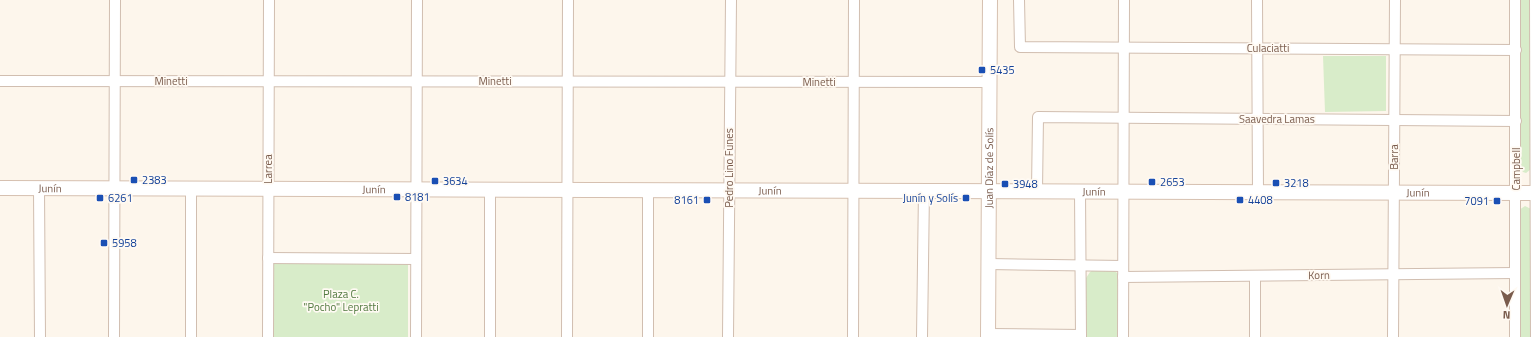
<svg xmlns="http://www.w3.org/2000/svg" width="1539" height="337" viewBox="0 0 1539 337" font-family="'Titillium Web',sans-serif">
<rect width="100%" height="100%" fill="#fdf6ec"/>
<!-- green -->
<g fill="#d8ecc9">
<polygon points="1519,0 1531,0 1531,169 1526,173 1523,172 1519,166"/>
<polygon points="1323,56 1386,56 1386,111 1325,112"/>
<polygon points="1525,206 1531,209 1532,337 1518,337 1519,210"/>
<rect x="274" y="264" width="134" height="73"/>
<path d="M1094,269C1104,269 1113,267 1120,276L1119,337H1086V278L1090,272Z"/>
</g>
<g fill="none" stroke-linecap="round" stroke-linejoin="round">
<!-- minor casing -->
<g stroke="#d1beb0" stroke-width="12">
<g id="minor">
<polyline points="1019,0 1020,47 1516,50"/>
<polyline points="1257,0 1258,192"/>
<polyline points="1535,0 1536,337"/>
<polyline points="0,81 990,82"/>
<polyline points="39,189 40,337"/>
<polyline points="490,189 490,337"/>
<polyline points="1037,190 1038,117 1516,121"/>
<polyline points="1080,191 1081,337"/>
<polyline points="268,258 416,259"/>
<polyline points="989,264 1123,266"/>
<polyline points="1123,277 1515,273"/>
<polyline points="988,334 1081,335"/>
<polyline points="114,337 115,0"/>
<polyline points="191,337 191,189"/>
<polyline points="268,337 269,0"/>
<polyline points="416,337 417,0"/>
<polyline points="567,337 568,0"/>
<polyline points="648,337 648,190"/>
<polyline points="728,337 731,0"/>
<polyline points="853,337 854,0"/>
<polyline points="922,337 924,190"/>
<polyline points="1123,337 1124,0"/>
<polyline points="1255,337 1255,276"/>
<polyline points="1393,337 1395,0"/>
<polyline points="1515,337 1515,0"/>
</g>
</g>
<!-- secondary casing -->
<g stroke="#d6c0b0" stroke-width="16">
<g id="secondary">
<path id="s1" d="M0,188L1539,193"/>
<path id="s2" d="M988,337L990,0"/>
</g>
</g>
<!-- minor -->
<use href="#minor" stroke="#fff" stroke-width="10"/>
<!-- secondary -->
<use href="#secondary" stroke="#fff" stroke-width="14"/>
</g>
<!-- markers -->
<g fill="#1a4fb4" stroke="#fffaf3" stroke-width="1.5">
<rect x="978" y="66" width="8" height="8" rx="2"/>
<rect x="130" y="176" width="8" height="8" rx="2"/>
<rect x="431" y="177" width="8" height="8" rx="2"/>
<rect x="1148" y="178" width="8" height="8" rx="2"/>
<rect x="1272" y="179" width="8" height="8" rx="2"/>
<rect x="1001" y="180" width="8" height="8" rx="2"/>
<rect x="393" y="193" width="8" height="8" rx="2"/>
<rect x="96" y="194" width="8" height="8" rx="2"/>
<rect x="962" y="194" width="8" height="8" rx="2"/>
<rect x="703" y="196" width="8" height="8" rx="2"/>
<rect x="1236" y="196" width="8" height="8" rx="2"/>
<rect x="1493" y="197" width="8" height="8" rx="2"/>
<rect x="100" y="239" width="8" height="8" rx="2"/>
</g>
<g text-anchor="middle" stroke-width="3.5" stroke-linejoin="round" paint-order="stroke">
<!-- street labels -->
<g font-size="11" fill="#7a5c4d" stroke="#fffaf3">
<text x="1268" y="52">Culaciatti</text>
<text x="171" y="85">Minetti</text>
<text x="495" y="85">Minetti</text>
<text x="819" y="86">Minetti</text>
<text x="1277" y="123">Saavedra Lamas</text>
<text transform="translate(1394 157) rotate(-90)" y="4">Barra</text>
<text transform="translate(729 168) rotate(-90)" y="4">Pedro Lino Funes</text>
<text transform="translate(268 169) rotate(-90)" y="4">Larrea</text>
<text dy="4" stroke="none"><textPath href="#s2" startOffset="169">Juan Díaz de Solís</textPath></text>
<text transform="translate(1516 169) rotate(-90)" y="4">Campbell</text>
<text dy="4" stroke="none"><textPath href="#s1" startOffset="50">Junín</textPath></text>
<text dy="4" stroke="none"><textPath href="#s1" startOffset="374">Junín</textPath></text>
<text dy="4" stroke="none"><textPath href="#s1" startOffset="770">Junín</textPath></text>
<text dy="4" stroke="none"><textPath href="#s1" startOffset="1094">Junín</textPath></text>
<text dy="4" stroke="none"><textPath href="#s1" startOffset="1418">Junín</textPath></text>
<text transform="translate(1319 275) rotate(-1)" y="4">Korn</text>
</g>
<!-- transit labels -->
<g font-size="11" fill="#164399" stroke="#fffaf3" text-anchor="start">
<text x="990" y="74">5435</text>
<text x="142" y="184">2383</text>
<text x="443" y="185">3634</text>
<text x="1160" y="186">2653</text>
<text x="1284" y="187">3218</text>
<text x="1013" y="188">3948</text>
<text x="405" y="201">8181</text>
<text x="108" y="202">6261</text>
<text x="958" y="202" text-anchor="end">Junín y Solís</text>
<text x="699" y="204" text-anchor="end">8161</text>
<text x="1248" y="204">4408</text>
<text x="1489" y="205" text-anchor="end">7091</text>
<text x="112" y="247">5958</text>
</g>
<!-- park labels -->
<g font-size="11" fill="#537a41" stroke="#fffaf3">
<text x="341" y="298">Plaza C.<tspan x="341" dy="13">"Pocho" Lepratti</tspan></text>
</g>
</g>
<!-- north arrow -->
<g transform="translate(1507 305) rotate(182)" stroke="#fffaf3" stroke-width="3" paint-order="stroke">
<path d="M0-3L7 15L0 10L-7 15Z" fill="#7a5c4d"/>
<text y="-6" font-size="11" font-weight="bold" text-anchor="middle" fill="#7a5c4d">N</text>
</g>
</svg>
